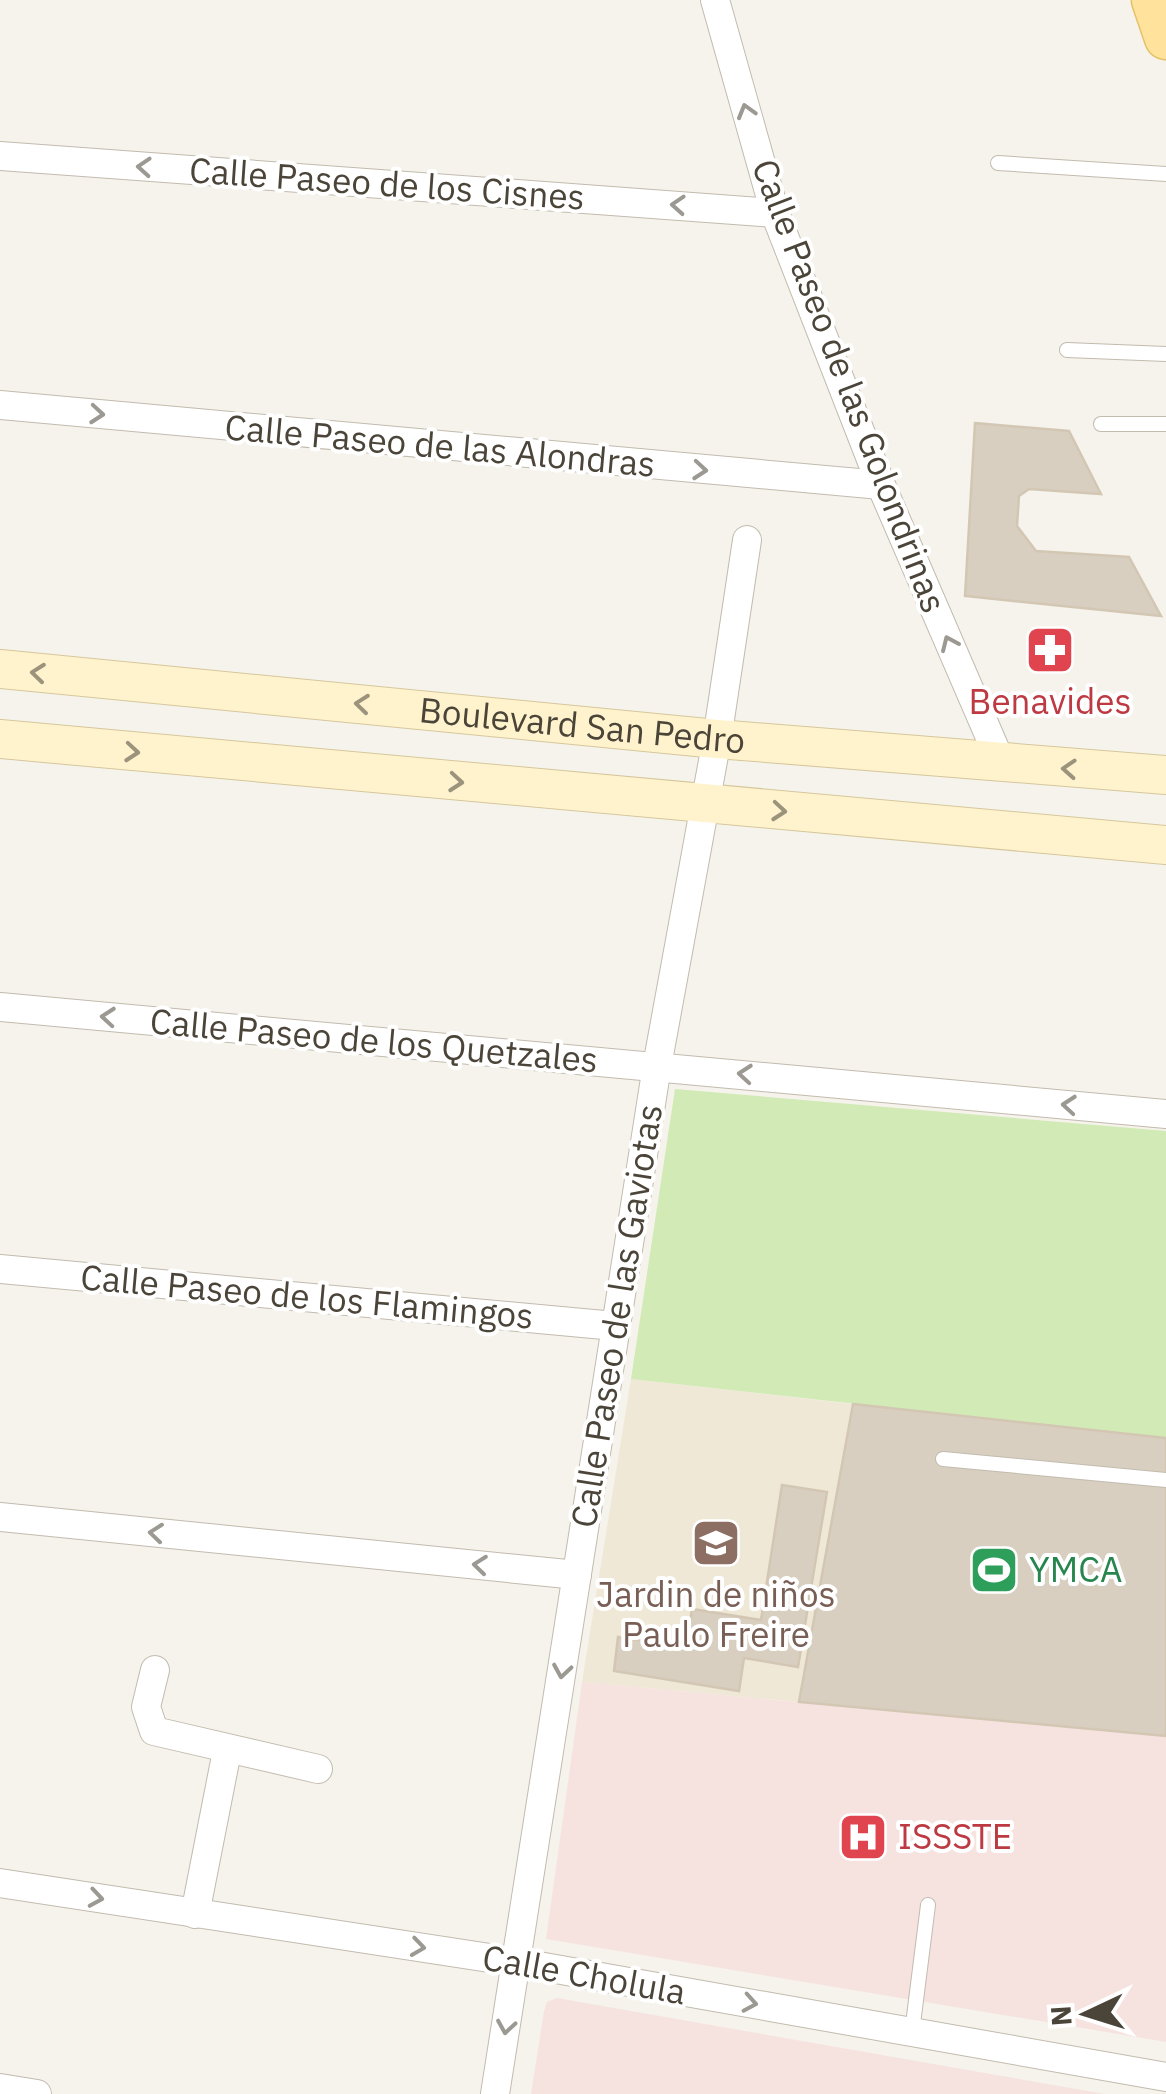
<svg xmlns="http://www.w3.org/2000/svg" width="1166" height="2094" viewBox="0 0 1166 2094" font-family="'IBM Plex Sans',sans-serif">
<rect width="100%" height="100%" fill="#f6f3ec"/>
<!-- education -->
<polygon fill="#efe8d6" points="631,1379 853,1404 799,1702 582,1682"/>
<!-- medical -->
<g fill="#f6e3e0">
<polygon points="582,1682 1166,1736 1166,2042 546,1939"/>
<polygon points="557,1998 1105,2094 531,2094 544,2011 547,2002"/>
</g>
<!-- green -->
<polygon fill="#d2eab5" points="675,1089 1166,1131 1166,1438 631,1379"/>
<!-- building -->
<g fill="#d8cfc1" stroke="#d3c7b4" stroke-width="2.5">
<polygon points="975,423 1069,431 1101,494 1029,489 1019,496 1017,526 1036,551 1129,557 1161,616 965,596"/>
<polygon points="853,1404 1166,1438 1166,1736 799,1702"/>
<polygon points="782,1485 827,1492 798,1667 744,1658 739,1691 614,1671 618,1637 686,1647 692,1609 761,1620"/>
</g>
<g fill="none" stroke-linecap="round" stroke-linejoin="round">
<!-- lane casing -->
<g stroke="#c2bbae" stroke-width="16">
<g id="lane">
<polyline points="998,163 1166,174"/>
<polyline points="1067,350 1166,354"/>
<polyline points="1101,424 1166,424"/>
<polyline points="943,1459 1166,1480"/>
<polyline points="912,2032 928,1905"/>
</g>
</g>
<!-- street casing -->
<g stroke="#c2bbae" stroke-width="30">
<g id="street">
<polyline points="715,0 775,213 881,485 1002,765"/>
<polyline points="0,156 775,213"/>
<polyline points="0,405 881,485"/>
<polyline points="0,1007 1166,1114"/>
<polyline points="0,1269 615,1326"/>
<polyline points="0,1517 577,1575"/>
<polyline points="155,1670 146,1707 154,1731 318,1769"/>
<polyline points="0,1883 516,1962 1166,2077"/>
<polyline points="195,1914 227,1751"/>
<polyline points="0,2088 37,2094"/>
<polyline points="495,2094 657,1066 717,739 747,540"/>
</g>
</g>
<!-- secondary casing -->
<g stroke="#d6c79b" stroke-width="40">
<g id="secondary">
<path id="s1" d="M0,669L717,739L1166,775"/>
<polyline points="0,739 1166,845"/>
</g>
</g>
<!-- primary casing -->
<g stroke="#e6c16a" stroke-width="45">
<polyline id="primary" points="1153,0 1166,38"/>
</g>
<!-- lane -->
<use href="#lane" stroke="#fff" stroke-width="14"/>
<!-- street -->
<use href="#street" stroke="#fff" stroke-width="28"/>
<!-- secondary -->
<use href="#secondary" stroke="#fff3cd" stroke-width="38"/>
<!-- primary -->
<use href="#primary" stroke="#ffe39c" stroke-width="42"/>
</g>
<!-- one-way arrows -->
<defs><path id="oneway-chevron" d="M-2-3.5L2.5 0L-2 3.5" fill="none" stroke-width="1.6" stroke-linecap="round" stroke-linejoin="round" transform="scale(2.5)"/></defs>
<g stroke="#9c9892">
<use href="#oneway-chevron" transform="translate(746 111) rotate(-106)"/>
<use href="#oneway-chevron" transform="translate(144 167) rotate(-176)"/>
<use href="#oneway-chevron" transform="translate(678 205) rotate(-176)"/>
<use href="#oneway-chevron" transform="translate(97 414) rotate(5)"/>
<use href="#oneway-chevron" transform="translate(700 470) rotate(5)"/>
<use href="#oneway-chevron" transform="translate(949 643) rotate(-114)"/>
<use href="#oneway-chevron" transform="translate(108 1017) rotate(-175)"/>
<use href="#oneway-chevron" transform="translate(745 1074) rotate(-175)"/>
<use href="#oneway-chevron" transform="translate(1069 1105) rotate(-175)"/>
<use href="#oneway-chevron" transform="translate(156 1533) rotate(-174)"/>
<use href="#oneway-chevron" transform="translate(480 1565) rotate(-174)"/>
<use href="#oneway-chevron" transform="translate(562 1671) rotate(99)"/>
<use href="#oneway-chevron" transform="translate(96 1898) rotate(9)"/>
<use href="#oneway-chevron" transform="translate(418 1947) rotate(8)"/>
<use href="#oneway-chevron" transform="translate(750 2003) rotate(10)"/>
<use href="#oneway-chevron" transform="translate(506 2027) rotate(99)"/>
</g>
<g stroke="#9c937c">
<use href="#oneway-chevron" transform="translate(38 673) rotate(-174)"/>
<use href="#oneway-chevron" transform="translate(362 704) rotate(-174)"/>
<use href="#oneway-chevron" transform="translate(132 752) rotate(5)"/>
<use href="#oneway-chevron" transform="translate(1069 769) rotate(-176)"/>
<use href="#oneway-chevron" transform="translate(456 782) rotate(5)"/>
<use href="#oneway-chevron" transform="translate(779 811) rotate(5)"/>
</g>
<!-- icons -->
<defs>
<g id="pharmacy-square" transform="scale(2.5)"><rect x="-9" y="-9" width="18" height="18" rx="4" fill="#e0444e" stroke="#fff"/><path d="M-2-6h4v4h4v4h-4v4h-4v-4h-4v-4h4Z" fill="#fff"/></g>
<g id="school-square" transform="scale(2.5)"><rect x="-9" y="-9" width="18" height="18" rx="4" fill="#8d6e63" stroke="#fff"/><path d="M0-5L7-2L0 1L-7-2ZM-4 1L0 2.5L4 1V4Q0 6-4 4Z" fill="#fff"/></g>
<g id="stadium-square" transform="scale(2.5)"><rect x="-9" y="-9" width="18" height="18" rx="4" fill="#2e9e5b" stroke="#fff"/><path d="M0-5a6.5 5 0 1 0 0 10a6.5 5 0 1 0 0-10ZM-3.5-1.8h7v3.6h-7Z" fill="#fff"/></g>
<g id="hospital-square" transform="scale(2.5)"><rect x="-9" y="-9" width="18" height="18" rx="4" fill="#e0444e" stroke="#fff"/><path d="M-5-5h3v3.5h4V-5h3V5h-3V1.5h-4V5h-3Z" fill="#fff"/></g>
</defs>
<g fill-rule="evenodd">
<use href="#pharmacy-square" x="1050" y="650"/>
<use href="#school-square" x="716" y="1543"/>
<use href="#stadium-square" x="994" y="1570"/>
<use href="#hospital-square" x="863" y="1837"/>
</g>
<g text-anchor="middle" stroke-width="8" stroke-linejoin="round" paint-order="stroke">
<!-- street labels -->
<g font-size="35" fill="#4b4439" stroke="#fff">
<text transform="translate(387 184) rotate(4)" y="12">Calle Paseo de los Cisnes</text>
<text transform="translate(849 386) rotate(69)" y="12">Calle Paseo de las Golondrinas</text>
<text transform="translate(440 446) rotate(5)" y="12">Calle Paseo de las Alondras</text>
<text dy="12" stroke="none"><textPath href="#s1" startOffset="585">Boulevard San Pedro</textPath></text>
<text transform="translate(374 1041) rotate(5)" y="12">Calle Paseo de los Quetzales</text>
<text transform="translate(307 1297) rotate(5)" y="12">Calle Paseo de los Flamingos</text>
<text transform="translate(617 1316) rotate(-81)" y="12">Calle Paseo de las Gaviotas</text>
<text transform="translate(584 1975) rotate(10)" y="12">Calle Cholula</text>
</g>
<!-- health labels -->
<g font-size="35" fill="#be3a42" stroke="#fff">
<text x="1050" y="714">Benavides</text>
<text x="898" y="1849" text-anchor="start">ISSSTE</text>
</g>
<!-- leisure labels -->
<g font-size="35" fill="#27864d" stroke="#fff" text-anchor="start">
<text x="1029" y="1582">YMCA</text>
</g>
<!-- education labels -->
<g font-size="35" fill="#785e54" stroke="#fff">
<text x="716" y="1607">Jardin de niños<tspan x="716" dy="40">Paulo Freire</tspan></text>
</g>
</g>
<!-- north arrow -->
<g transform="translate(1086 2014) rotate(266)" stroke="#ffffff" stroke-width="8" paint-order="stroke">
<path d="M0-8L18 38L0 25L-18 38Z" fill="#4b4439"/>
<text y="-15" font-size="28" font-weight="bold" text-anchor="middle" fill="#4b4439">N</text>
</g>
</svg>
